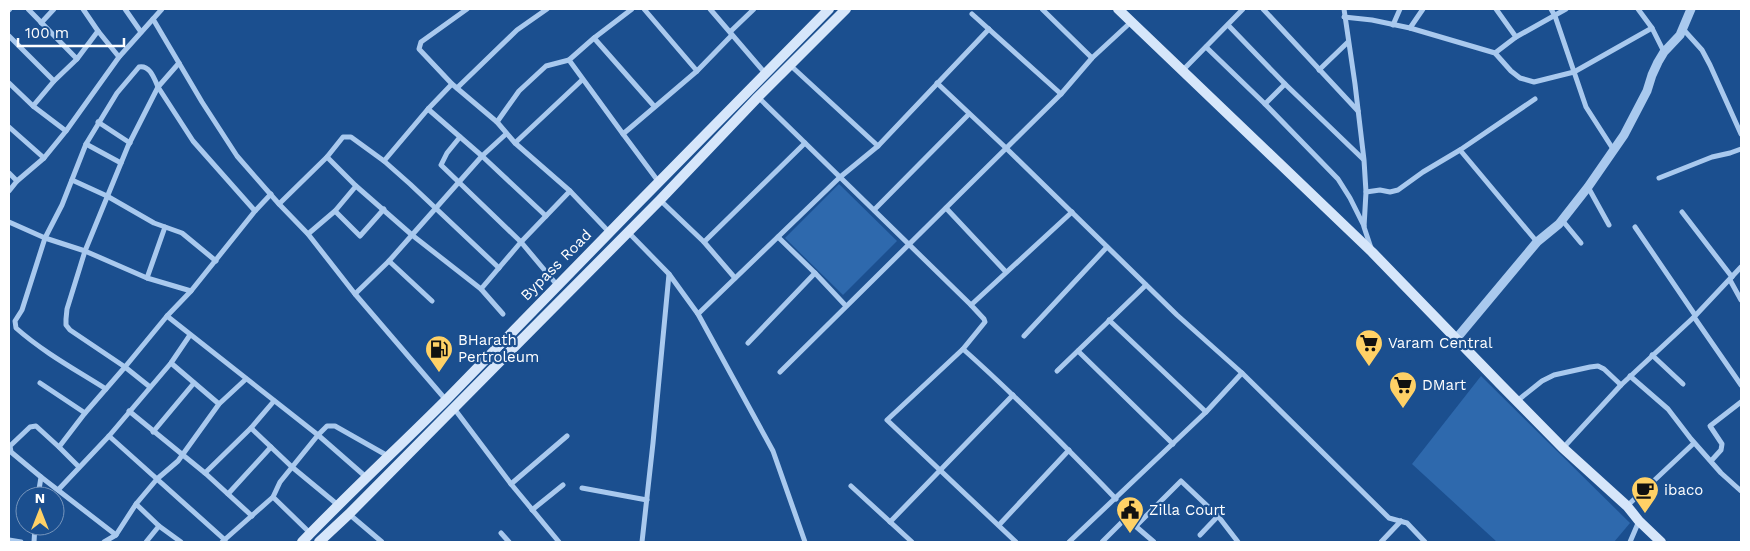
<svg xmlns="http://www.w3.org/2000/svg" width="1750" height="551" viewBox="0 0 1750 551" font-family="'Work Sans',sans-serif">
<rect width="100%" height="100%" fill="#1b4f8f"/>
<!-- green -->
<g fill="#2e69ad">
<polygon points="839,184 897,241 843,295 785,238"/>
<polygon points="1481,376 1630,523 1614,542 1497,542 1412,464"/>
</g>
<g fill="none" stroke-linecap="round" stroke-linejoin="round">
<!-- minor -->
<g stroke="#a9c9ee" stroke-width="5">
<polyline points="28,9 77,59 98,31"/>
<polyline points="83,9 98,31 119,57"/>
<polyline points="125,9 141,32"/>
<polyline points="467,9 421,42 419,49 452,84 497,122 515,143 570,191 609,232"/>
<polyline points="632,9 594,38 569,60 623,134 697,71 732,35"/>
<polyline points="644,9 697,71"/>
<polyline points="710,9 765,73"/>
<polyline points="1042,9 1092,58"/>
<polyline points="1263,9 1358,111"/>
<polyline points="1344,9 1355,84 1364,160 1366,192 1364,227 1371,248"/>
<polyline points="1496,9 1516,37"/>
<polyline points="1551,9 1555,16 1586,107 1613,149"/>
<polyline points="1638,9 1652,28 1664,52"/>
<polyline points="9,10 10,9"/>
<polyline points="972,14 1061,94"/>
<polyline points="1344,17 1372,20 1410,28 1495,53 1511,71 1520,78 1534,82 1574,72 1652,28"/>
<polyline points="153,19 202,102 237,156 279,204 308,234 355,294 446,400"/>
<polyline points="41,23 54,9"/>
<polyline points="1228,25 1285,84 1363,159"/>
<polyline points="1393,25 1400,9"/>
<polyline points="1410,28 1423,9"/>
<polyline points="1683,29 1702,50 1710,65 1741,134"/>
<polyline points="730,32 754,9"/>
<polyline points="9,36 54,81 77,59"/>
<polyline points="594,38 654,106"/>
<polyline points="1206,47 1265,104 1338,179 1350,198 1364,226"/>
<polyline points="1495,53 1516,37 1566,9"/>
<polyline points="179,63 158,87 193,141 255,211"/>
<polyline points="1183,70 1243,9"/>
<polyline points="1319,70 1348,42"/>
<polyline points="9,83 33,106 54,81"/>
<polyline points="937,83 1006,148 1177,315 1242,373 1389,518 1407,523 1425,542"/>
<polyline points="457,88 517,30 547,9"/>
<polyline points="758,97 971,305"/>
<polyline points="1535,99 1460,150 1537,242"/>
<polyline points="1265,104 1285,84"/>
<polyline points="33,106 66,131"/>
<polyline points="428,109 452,84"/>
<polyline points="98,122 130,143"/>
<polyline points="497,122 519,91 546,66 569,60"/>
<polyline points="9,127 44,158"/>
<polyline points="623,134 658,181"/>
<polyline points="460,137 447,153 441,165 521,242 557,285"/>
<polyline points="515,143 582,80"/>
<polyline points="86,144 121,163"/>
<polyline points="878,146 989,29"/>
<polyline points="327,157 356,186 412,235 482,156 546,216"/>
<polyline points="384,161 410,184 499,268"/>
<polyline points="9,173 17,181 9,191"/>
<polyline points="1659,178 1712,157 1730,153 1741,149"/>
<polyline points="72,180 107,196 154,223 182,233 216,261"/>
<polyline points="17,181 44,158 66,131 119,57 162,9"/>
<polyline points="1588,187 1609,225"/>
<polyline points="1366,192 1380,190 1390,192 1398,190 1423,172 1460,150"/>
<polyline points="660,200 704,242 805,143"/>
<polyline points="279,204 327,157 343,137 351,137 384,161 428,109 482,156 506,134"/>
<polyline points="946,208 1006,272"/>
<polyline points="874,210 969,114"/>
<polyline points="335,211 360,236 384,209"/>
<polyline points="1682,212 1732,277"/>
<polyline points="1562,220 1581,243"/>
<polyline points="9,222 45,238 85,251 147,278 191,291 255,211 271,194"/>
<polyline points="1635,227 1695,315"/>
<polyline points="628,232 669,274 698,314 773,451 805,542"/>
<polyline points="308,234 335,211 356,186"/>
<polyline points="778,237 815,273"/>
<polyline points="704,242 735,278"/>
<polyline points="147,278 165,227"/>
<polyline points="1730,280 1741,300"/>
<polyline points="481,289 503,314"/>
<polyline points="355,294 389,261"/>
<polyline points="432,301 389,261 412,235 481,289 521,242 570,191"/>
<polyline points="698,314 839,178 878,146 790,65"/>
<polyline points="167,316 318,435 366,477"/>
<polyline points="1694,317 1741,385"/>
<polyline points="1109,320 1206,412"/>
<polyline points="1024,336 1107,247"/>
<polyline points="748,343 815,273 846,306"/>
<polyline points="963,349 985,322 984,319 971,305 1072,212"/>
<polyline points="1078,351 1173,444"/>
<polyline points="1652,355 1683,384"/>
<polyline points="171,363 219,404"/>
<polyline points="1057,371 1146,285"/>
<polyline points="780,372 1061,94 1092,58 1131,22"/>
<polyline points="1630,376 1668,409 1691,439 1721,473 1741,491"/>
<polyline points="40,383 85,413 125,367 150,387"/>
<path d="M106,389C76,370 43,352 16,328L15,321L22,310L45,238L62,205L86,144L117,93L139,67C150,65 154,78 158,87L128,146L85,251L67,309L66,319V325L70,330L125,367L167,316L191,291"/>
<polyline points="1517,401 1542,381 1554,375 1590,367 1598,366 1604,369 1621,385"/>
<polyline points="453,407 511,484 559,542"/>
<polyline points="129,411 205,473 252,516"/>
<polyline points="251,428 292,467 338,505"/>
<polyline points="153,432 194,383"/>
<polyline points="109,436 225,540"/>
<polyline points="59,447 79,467"/>
<polyline points="1563,448 1621,385 1694,317 1741,267"/>
<polyline points="1711,461 1721,450 1722,444 1710,426 1741,402"/>
<polyline points="205,473 251,428 274,401"/>
<polyline points="41,477 116,535"/>
<polyline points="511,484 567,436"/>
<polyline points="851,486 912,542"/>
<polyline points="582,488 647,500"/>
<polyline points="58,490 109,436 171,363 190,335"/>
<polyline points="228,494 271,447"/>
<polyline points="38,496 41,477 11,452 10,446 30,427 36,426 59,447 85,413"/>
<polyline points="273,497 310,533"/>
<polyline points="136,504 157,479 178,461 219,404 246,379"/>
<polyline points="1627,506 1694,443"/>
<polyline points="532,510 563,485"/>
<polyline points="349,514 382,542"/>
<polyline points="890,522 1013,395"/>
<polyline points="999,525 1069,450"/>
<polyline points="1136,526 1181,481 1218,516 1238,542"/>
<polyline points="501,533 509,542"/>
<polyline points="1200,535 1218,516"/>
<polyline points="9,540 21,542"/>
<polyline points="34,542 35,526"/>
<polyline points="104,542 116,535 136,504 159,526 181,542"/>
<polyline points="146,542 159,526"/>
<polyline points="222,542 273,497 280,482 318,435 327,426 335,426 388,456"/>
<polyline points="642,542 653,443 669,274"/>
<path d="M1016,542L887,420L963,349C1016,396 1066,447 1116,499"/>
<polyline points="1069,542 1206,412 1242,373"/>
<polyline points="1102,542 1126,518 1154,542"/>
<polyline points="1381,542 1401,521"/>
<polyline points="1630,542 1639,521"/>
</g>
<!-- tertiary -->
<polyline stroke="#a9c9ee" stroke-width="9" points="1456,339 1537,242 1559,224 1588,187 1624,135 1647,91 1652,75 1658,62 1664,52 1680,35 1691,9"/>
<!-- secondary -->
<g stroke="#d6e6fa" stroke-width="10">
<polyline points="1118,9 1372,252 1501,385 1563,448 1627,506 1639,521 1661,542"/>
<path d="M302,542C349,493 399,447 447,399C574,269 701,138 829,9"/>
<polyline points="319,542 349,514 660,200 758,97 846,9"/>
</g>
</g>
<!-- icons -->
<defs>
<g id="supermarket-pin" transform="scale(1.4375)"><path d="M0 17L-7.5 6A9.5 9.5 0 1 1 7.5 6Z" fill="#ffd166" stroke="#1b4f8f"/><path d="M-6-5.5h2.5l.6 2H6L4.5 2H-2.5L-4.4-4H-6ZM-1.5 3.2a1.3 1.3 0 1 0 .1 0ZM3 3.2a1.3 1.3 0 1 0 .1 0Z" fill="#111"/></g>
<g id="fuel-pin" transform="scale(1.4375)"><path d="M0 17L-7.5 6A9.5 9.5 0 1 1 7.5 6Z" fill="#ffd166" stroke="#1b4f8f"/><path d="M-5.5-6h7V0h2V4h1.3V-2.5L3-4.5l.8-.8L6-3V5H2.5V1h-1V6h-7ZM-4.2-4.7v3.2H.2V-4.7Z" fill="#111"/></g>
<g id="cafe-pin" transform="scale(1.4375)"><path d="M0 17L-7.5 6A9.5 9.5 0 1 1 7.5 6Z" fill="#ffd166" stroke="#1b4f8f"/><path d="M-5.5-4.5H6V0H3Q3 3.5 0 3.5H-2.5Q-5.5 3.5-5.5 0ZM3-3.2v2h1.7v-2ZM-6 4.5H4V6H-6Z" fill="#111"/></g>
<g id="civic-pin" transform="scale(1.4375)"><path d="M0 17L-7.5 6A9.5 9.5 0 1 1 7.5 6Z" fill="#ffd166" stroke="#1b4f8f"/><path d="M-.6-6.5H3V-4.5H.6V-3L4-1V1h2V6H-6V1h2V-1L-.6-3ZM-1.2 2.5V6h2.4V2.5Z" fill="#111"/></g>
</defs>
<g fill-rule="evenodd">
<use href="#supermarket-pin" x="1369" y="343"/>
<use href="#fuel-pin" x="439" y="349"/>
<use href="#supermarket-pin" x="1403" y="385"/>
<use href="#cafe-pin" x="1645" y="490"/>
<use href="#civic-pin" x="1130" y="510"/>
</g>
<g text-anchor="middle" stroke-width="4.5" stroke-linejoin="round" paint-order="stroke">
<!-- street labels -->
<g font-size="15" fill="#fff" stroke="#1b4f8f">
<text transform="translate(556 265) rotate(-45)" y="5">Bypass Road</text>
</g>
<!-- poi labels -->
<g font-size="15" fill="#fff" stroke="#1b4f8f" text-anchor="start">
<text x="458" y="345">BHarath<tspan x="458" dy="17">Pertroleum</tspan></text>
<text x="1388" y="348">Varam Central</text>
<text x="1422" y="390">DMart</text>
<text x="1664" y="495">ibaco</text>
<text x="1149" y="515">Zilla Court</text>
</g>
</g>
<!-- border -->
<rect width="1750" height="551" fill="none" stroke="#ffffff" stroke-width="20"/>
<!-- north arrow -->
<g transform="translate(40 511)"><circle r="24" fill="#1b4f8f" stroke="#7695bc"/>
<path d="M0-4L9 19L0 12L-9 19Z" fill="#ffd166"/>
<text y="-8" font-size="14" font-weight="bold" text-anchor="middle" fill="#ffffff">N</text>
</g>
<!-- scale -->
<path d="M18 38v8h106v-8" fill="none" stroke="#ffffff" stroke-width="2.5"/>
<text x="25" y="38" font-size="15" fill="#ffffff" stroke="#1b4f8f" stroke-width="4" paint-order="stroke">100 m</text>
</svg>
